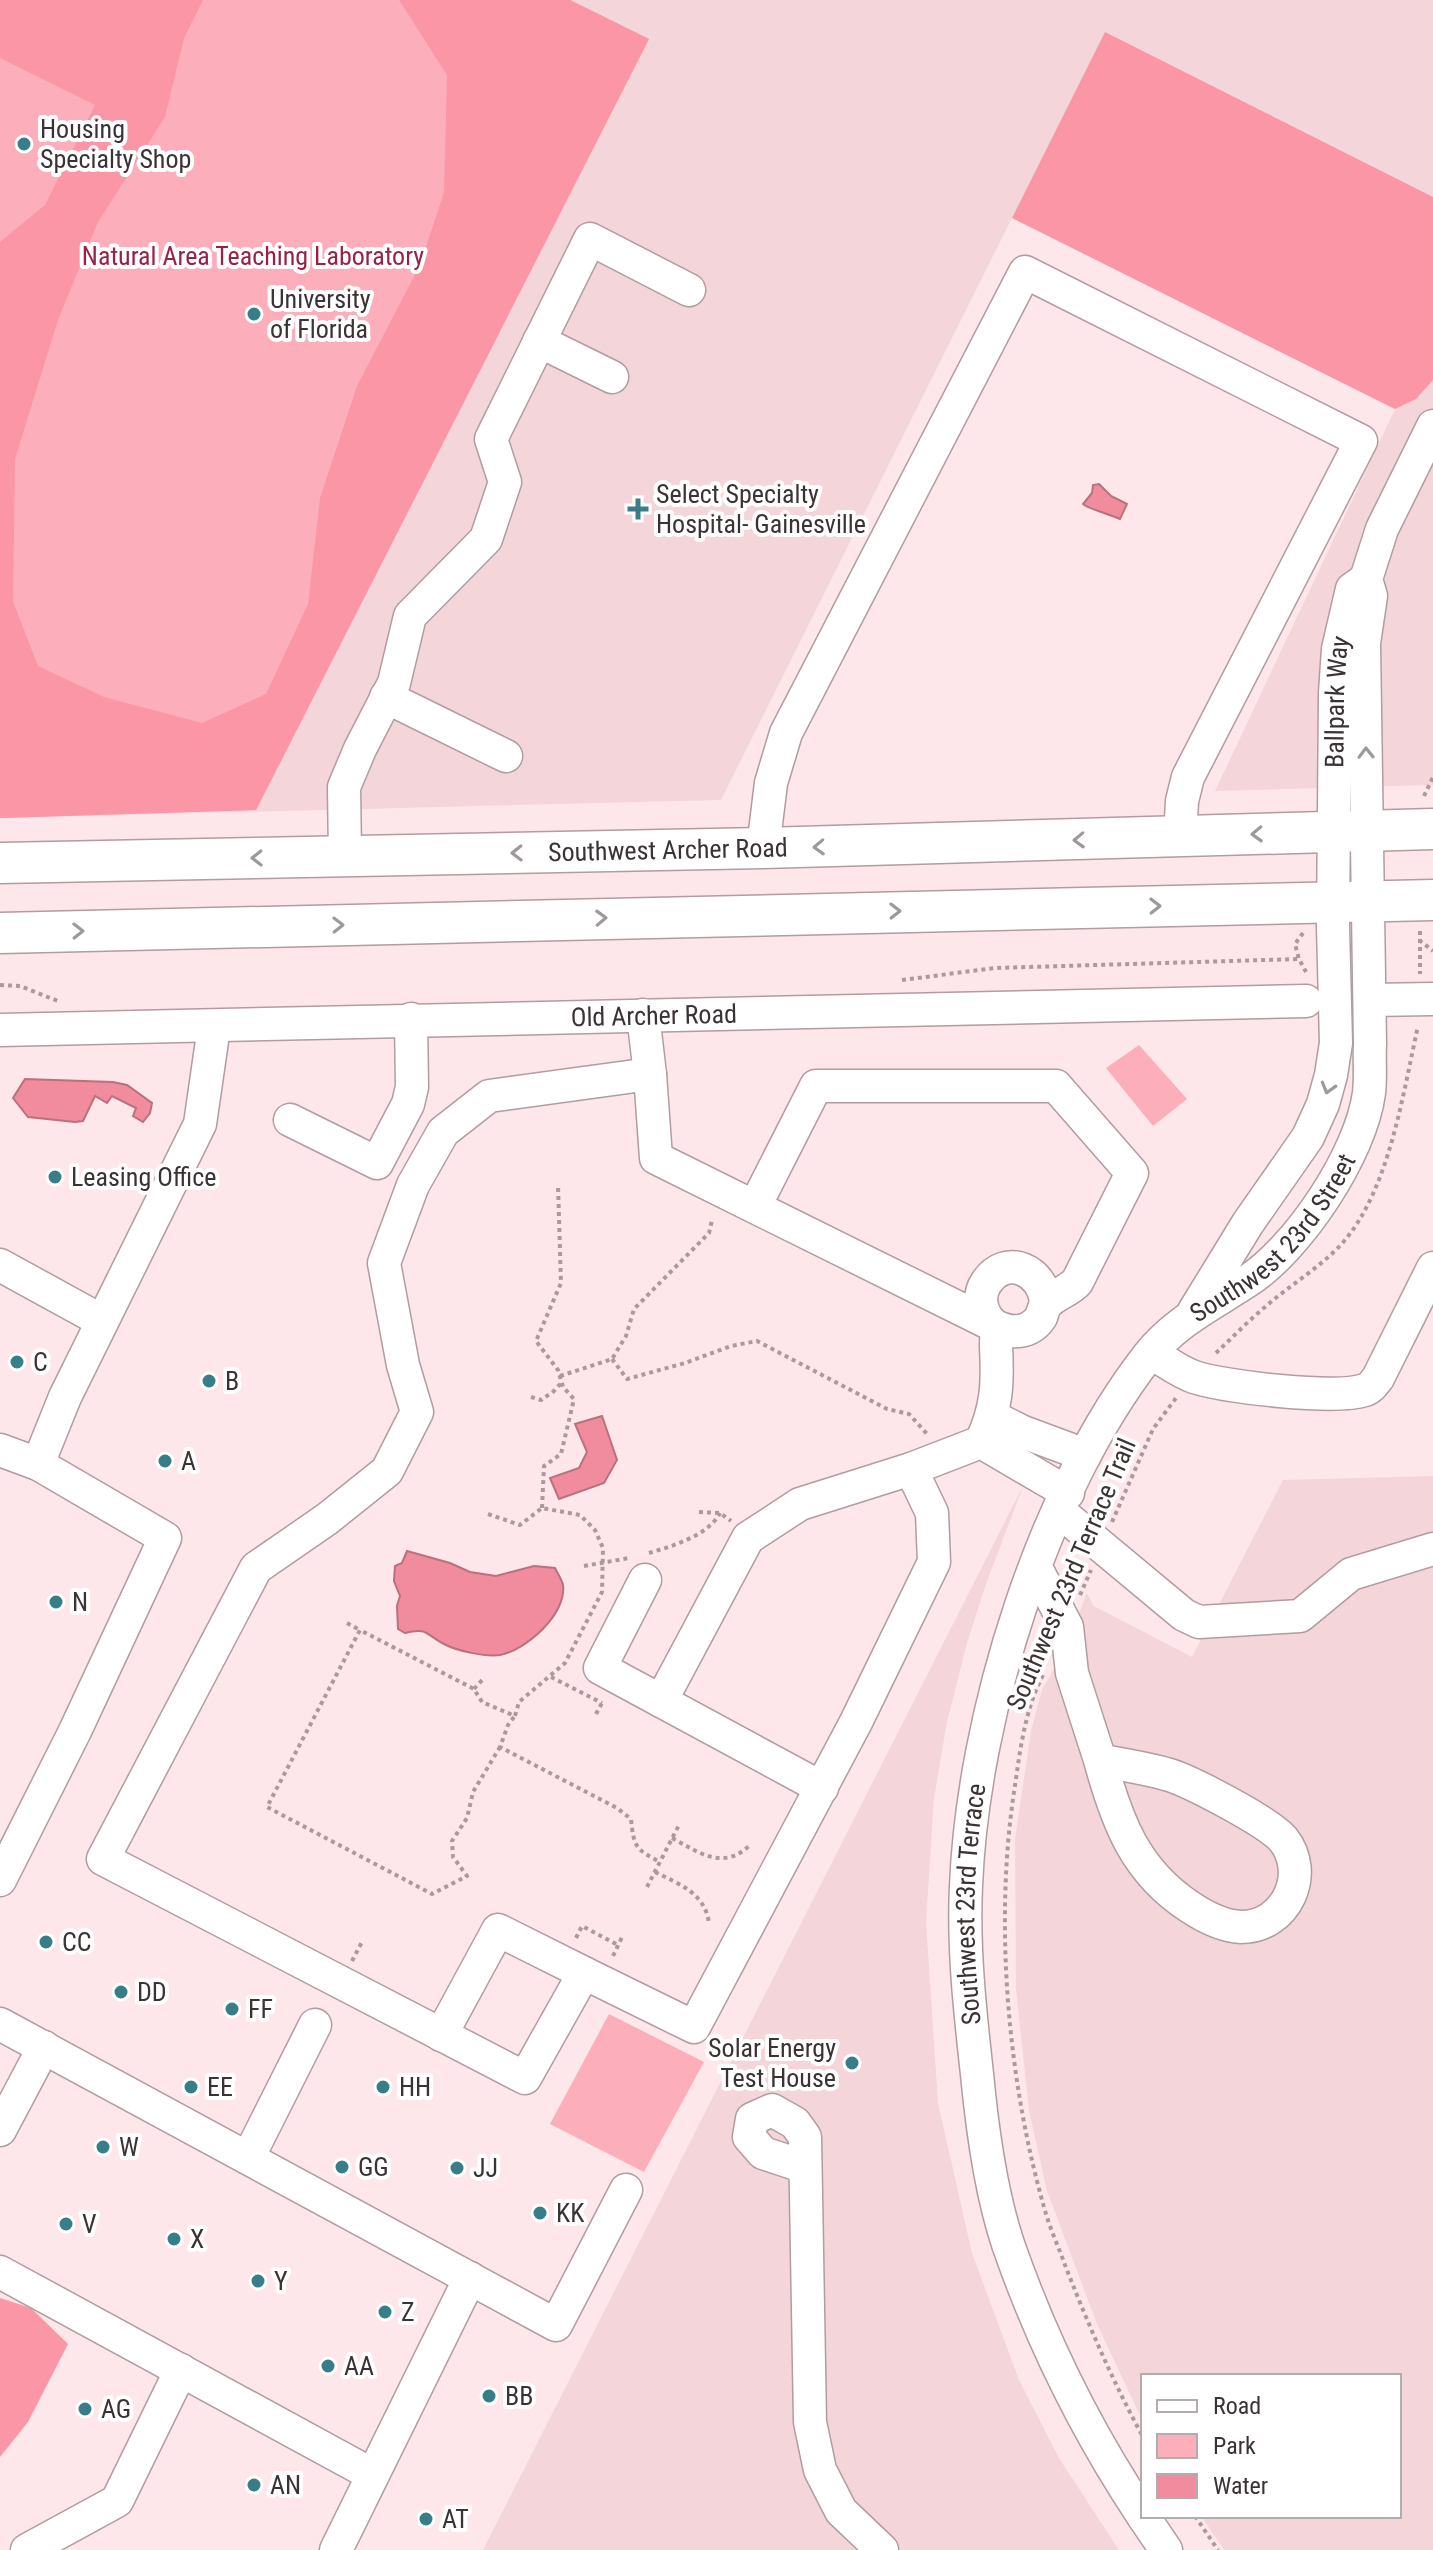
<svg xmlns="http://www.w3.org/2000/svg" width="1433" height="2550" viewBox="0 0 1433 2550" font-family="'Roboto Condensed',sans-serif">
<rect width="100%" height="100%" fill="#fee7ea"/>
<!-- built -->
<g fill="#f4d6da">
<polygon points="0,0 1433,0 1433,785 1215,791 1395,409 1012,218 721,800 0,818"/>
<polygon points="1433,1476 1433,2550 1224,2550 1201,2516 1399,2516 1399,2376 1143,2376 1143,2422 1097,2324 1047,2191 1029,2111 1016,1990 1015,1839 1031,1731 1042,1690 1063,1653 1087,1593 1094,1606 1192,1657 1283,1480"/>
<polygon points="1024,1484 986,1584 967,1643 947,1722 934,1798 926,1922 938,2103 972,2253 1019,2380 1059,2458 1119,2550 483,2550"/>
</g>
<!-- green -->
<g fill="#fdaebb">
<polygon points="0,0 570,0 649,39 256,810 0,818"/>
<polygon points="1139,1045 1187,1099 1153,1126 1106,1068"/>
<polygon points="609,2014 704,2062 644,2172 550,2124"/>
</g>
<!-- forest -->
<g fill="#fb96a7">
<polygon points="0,0 203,0 184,38 165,117 98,222 58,320 15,459 13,601 38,666 104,697 202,723 266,694 308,604 320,498 357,386 420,265 444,192 447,75 399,0 570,0 649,39 256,810 0,818 0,242 45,205 95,105 0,58"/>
<polygon points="1105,32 1433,197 1433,380 1416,399 1395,409 1012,218"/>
<polygon points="0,2298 31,2308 68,2344 28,2422 0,2457"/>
</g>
<!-- water -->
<g fill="#f18c9e" stroke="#ba717e" stroke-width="2">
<path d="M1099,484L1111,496L1127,504L1120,519C1112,515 1086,508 1083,504L1092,493L1093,485Z"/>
<polygon points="25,1079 113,1082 127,1085 152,1103 150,1113 143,1122 133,1116 136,1108 112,1096 107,1103 95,1096 83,1121 75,1122 28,1117 13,1098"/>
<polygon points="602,1416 617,1460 604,1483 559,1499 550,1478 579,1468 587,1452 575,1424"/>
<path d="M407,1551L450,1563L470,1572L496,1576L534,1566L555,1568C557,1572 562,1580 563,1585C567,1614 526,1650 500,1655C485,1657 457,1651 444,1644C426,1635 428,1627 405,1633L398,1629L397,1606L400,1596L394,1581L395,1566L402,1563Z"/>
</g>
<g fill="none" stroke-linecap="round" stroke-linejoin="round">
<!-- minor casing -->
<g stroke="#b19c9f" stroke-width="35">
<g id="minor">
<polyline points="539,341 612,377"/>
<polyline points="386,697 506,756"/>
<polyline points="763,848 771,783 786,733 1025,272 1361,441 1188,777 1182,801 1180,837"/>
<polyline points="345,856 344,787 360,749 394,683 410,616 486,539 505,482 491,439 590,239 689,290"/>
<polyline points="1370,1000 1433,999"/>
<polyline points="643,1015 650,1074"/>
<path id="s1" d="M0,1030L1306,1001"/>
<polyline points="290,1120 377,1163 408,1104 412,1087 411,1019"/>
<path d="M755,1206L816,1086H1056L1132,1173L1077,1282C1069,1291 1050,1297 1046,1305C1043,1308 1043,1313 1041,1317C1030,1334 1011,1334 995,1326L656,1158L650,1074L489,1096L443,1132L413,1185L384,1263L403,1365L417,1412L387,1471L327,1519L256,1568L103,1859L525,2078L584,1973L694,2027L856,1722L934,1562L932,1513L911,1469L981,1442C997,1408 998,1384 996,1346C996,1341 997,1332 995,1327C993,1323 989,1321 987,1318C980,1307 979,1294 986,1283C1006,1252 1044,1271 1046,1303"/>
<polyline points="0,1265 102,1321"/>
<path id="s2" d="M1194,1311L1248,1223L1308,1137L1323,1104L1331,1075L1336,1043L1333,927L1335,693L1338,649L1352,589L1366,579"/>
<path d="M1151,1353C1164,1360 1179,1372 1194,1377C1225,1387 1335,1400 1365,1390C1371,1388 1374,1383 1378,1378L1433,1268"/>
<polyline points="993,1417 1023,1432 1085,1455"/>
<polyline points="981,1442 1068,1493"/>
<polyline points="0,1450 38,1464 165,1538 75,1731 0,1880"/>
<polyline points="38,1464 65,1397 200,1124 214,1027"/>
<polyline points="1059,1511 1184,1615 1199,1622 1300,1616 1351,1574 1433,1549"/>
<path d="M1036,1568L1067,1627L1072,1673L1100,1760C1122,1765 1145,1768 1166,1774C1189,1780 1268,1822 1283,1839C1311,1874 1286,1927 1241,1927C1222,1926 1205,1917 1190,1907C1135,1871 1117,1822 1100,1760"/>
<polyline points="645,1580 600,1668 822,1788"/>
<polyline points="661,1701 748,1538 800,1504 911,1469"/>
<polyline points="0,2024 556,2325 626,2190"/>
<polyline points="441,2035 498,1930 584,1973"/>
<polyline points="0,2130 44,2047"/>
<polyline points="248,2158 315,2025"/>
<polyline points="805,2167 763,2153 749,2137 752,2119 772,2110 795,2123 805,2137 810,2422 820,2470 841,2511 882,2550"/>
<polyline points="0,2272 371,2474"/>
<path id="s3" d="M1143,2516C1087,2432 1041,2339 1008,2244C991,2193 982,2127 977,2074C970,2011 963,1949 966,1886C973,1715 1043,1491 1148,1356C1175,1322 1211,1305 1246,1282C1298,1249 1361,1154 1369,1093C1371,1077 1369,1060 1370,1044L1364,643L1371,596L1366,579L1382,529L1433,426"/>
<polyline points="1143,2516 1166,2550"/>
<polyline points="27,2550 117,2501 181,2370"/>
<polyline points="336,2550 470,2278"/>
</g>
</g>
<!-- major casing -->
<g stroke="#b19c9f" stroke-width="43">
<g id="major">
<path id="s4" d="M0,863L763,848L1433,829"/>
<polyline points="0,933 1433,900"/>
</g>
</g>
<!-- path -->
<g stroke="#ab9a9c" stroke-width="4" stroke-dasharray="4 4" stroke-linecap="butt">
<polyline points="1424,796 1433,777"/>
<polyline points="1420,931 1420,974"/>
<polyline points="1303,933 1295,944 1299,959 1306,972"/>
<polyline points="1419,940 1433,951"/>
<polyline points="902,980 995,968 1299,959"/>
<polyline points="0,985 20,986 58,1001"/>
<path d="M1216,1353C1232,1338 1248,1321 1265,1307C1291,1284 1323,1266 1345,1240C1390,1186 1403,1093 1418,1026"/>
<polyline points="612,1359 627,1379 685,1363 731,1346 757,1341 887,1409 909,1414 928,1435"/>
<polyline points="560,1376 612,1359 626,1336 634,1309 709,1233 712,1220"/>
<polyline points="531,1397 541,1400 554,1391 562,1382"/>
<polyline points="542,1508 544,1466 561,1454 574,1399 563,1387 558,1370 536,1341 561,1283 558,1185"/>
<polyline points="699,1512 720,1513 731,1521"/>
<polyline points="488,1514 520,1525 542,1508 580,1515 595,1530 603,1548 602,1592 565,1663 519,1702 515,1716 482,1702 474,1689 360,1630 267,1807 432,1894 467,1876 453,1857 452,1841 467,1818 473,1792 500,1747"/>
<polyline points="1112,1522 1153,1429 1176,1398"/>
<path d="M649,1553C672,1546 708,1536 720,1513"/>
<polyline points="584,1566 629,1558"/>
<polyline points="1080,1595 1091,1570"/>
<polyline points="347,1623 360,1630"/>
<path d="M1043,1675C1024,1712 1020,1752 1014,1792C994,1925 1008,2085 1046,2214C1051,2231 1059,2248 1065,2265C1088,2324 1113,2382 1143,2437"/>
<polyline points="551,1677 602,1703"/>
<polyline points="474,1689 483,1679"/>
<polyline points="596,1714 603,1701"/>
<path d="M514,1717L508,1725L500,1747L617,1808L631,1819C634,1847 635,1849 660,1862"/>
<path d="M672,1838C700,1853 723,1871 750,1845"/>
<path d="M655,1872C679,1884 705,1893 709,1923"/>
<polyline points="647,1887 679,1825"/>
<polyline points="576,1938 582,1926 618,1945"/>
<polyline points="613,1956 622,1937"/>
<polyline points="352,1961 363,1940"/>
<polyline points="1195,2516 1218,2550"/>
</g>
<!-- minor -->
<use href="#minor" stroke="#fff" stroke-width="32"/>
<!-- major -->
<use href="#major" stroke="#fff" stroke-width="40"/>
</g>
<!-- one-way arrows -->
<defs><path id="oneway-chevron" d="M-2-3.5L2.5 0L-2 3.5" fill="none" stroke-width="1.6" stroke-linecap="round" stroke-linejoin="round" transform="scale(2)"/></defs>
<g stroke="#9d9899">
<use href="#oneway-chevron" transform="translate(1366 753) rotate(-91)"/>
<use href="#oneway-chevron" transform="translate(1257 834) rotate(178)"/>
<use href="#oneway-chevron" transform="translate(1079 840) rotate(178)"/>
<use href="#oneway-chevron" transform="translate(819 847) rotate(178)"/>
<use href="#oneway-chevron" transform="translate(517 853) rotate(179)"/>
<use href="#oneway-chevron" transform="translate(257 858) rotate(179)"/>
<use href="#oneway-chevron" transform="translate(1155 906) rotate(-1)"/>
<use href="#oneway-chevron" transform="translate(895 911) rotate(-1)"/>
<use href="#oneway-chevron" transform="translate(601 918) rotate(-2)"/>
<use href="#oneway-chevron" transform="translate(338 925) rotate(-1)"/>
<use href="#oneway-chevron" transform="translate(78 931) rotate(-1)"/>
<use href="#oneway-chevron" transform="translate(1328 1088) rotate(106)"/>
</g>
<!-- markers -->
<g fill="#377e89" stroke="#fff" stroke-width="3">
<circle cx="24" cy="144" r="8"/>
<circle cx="254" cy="314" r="8"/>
<path d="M634 497h8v8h8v8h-8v8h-8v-8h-8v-8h8z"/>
<circle cx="55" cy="1177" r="8"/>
<circle cx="17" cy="1362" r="8"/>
<circle cx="209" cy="1381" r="8"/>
<circle cx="165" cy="1461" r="8"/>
<circle cx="56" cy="1602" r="8"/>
<circle cx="46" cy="1942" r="8"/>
<circle cx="121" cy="1992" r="8"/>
<circle cx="232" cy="2009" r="8"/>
<circle cx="852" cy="2063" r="8"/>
<circle cx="191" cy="2087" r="8"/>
<circle cx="383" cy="2087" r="8"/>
<circle cx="103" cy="2147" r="8"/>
<circle cx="342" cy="2167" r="8"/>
<circle cx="457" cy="2168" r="8"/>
<circle cx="540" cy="2213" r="8"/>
<circle cx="66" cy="2224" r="8"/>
<circle cx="174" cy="2239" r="8"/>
<circle cx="258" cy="2281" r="8"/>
<circle cx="385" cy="2312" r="8"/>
<circle cx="328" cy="2366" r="8"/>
<circle cx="489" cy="2396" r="8"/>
<circle cx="85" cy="2409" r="8"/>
<circle cx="254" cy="2485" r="8"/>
<circle cx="426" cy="2519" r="8"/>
</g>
<g text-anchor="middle" stroke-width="8" stroke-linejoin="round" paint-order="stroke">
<!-- poi labels -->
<g font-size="26" fill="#3b3233" stroke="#fff" text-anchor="start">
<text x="40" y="138">Housing<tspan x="40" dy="30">Specialty Shop</tspan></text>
<text x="270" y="308">University<tspan x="270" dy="30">of Florida</tspan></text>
<text x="656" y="503">Select Specialty<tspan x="656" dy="30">Hospital- Gainesville</tspan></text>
<text x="71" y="1186">Leasing Office</text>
<text x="33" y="1371">C</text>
<text x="225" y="1390">B</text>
<text x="181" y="1470">A</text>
<text x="72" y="1611">N</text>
<text x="62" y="1951">CC</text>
<text x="137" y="2001">DD</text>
<text x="248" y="2018">FF</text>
<text x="836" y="2057" text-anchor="end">Solar Energy<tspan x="836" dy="30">Test House</tspan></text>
<text x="207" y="2096">EE</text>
<text x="399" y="2096">HH</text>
<text x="119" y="2156">W</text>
<text x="358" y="2176">GG</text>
<text x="473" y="2177">JJ</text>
<text x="556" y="2222">KK</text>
<text x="82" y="2233">V</text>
<text x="190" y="2248">X</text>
<text x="274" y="2290">Y</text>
<text x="401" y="2321">Z</text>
<text x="344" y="2375">AA</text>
<text x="505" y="2405">BB</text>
<text x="101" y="2418">AG</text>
<text x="270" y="2494">AN</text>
<text x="442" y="2528">AT</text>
</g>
<!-- park labels -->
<g font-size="26" fill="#972244" stroke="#fff">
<text x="253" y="265">Natural Area Teaching Laboratory</text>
</g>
<!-- street labels -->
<g font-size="26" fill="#3b3233" stroke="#fff">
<text dy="9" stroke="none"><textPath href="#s2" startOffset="648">Ballpark Way</textPath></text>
<text dy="9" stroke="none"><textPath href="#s4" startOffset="668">Southwest Archer Road</textPath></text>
<text dy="9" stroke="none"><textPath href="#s1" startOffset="654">Old Archer Road</textPath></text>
<text dy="9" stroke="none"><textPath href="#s3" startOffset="1408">Southwest 23rd Street</textPath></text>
<text transform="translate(1071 1574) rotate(-67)" y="9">Southwest 23rd Terrace Trail</text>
<text dy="9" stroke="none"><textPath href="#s3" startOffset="648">Southwest 23rd Terrace</textPath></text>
</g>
</g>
<!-- legend -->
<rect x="1141" y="2374" width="260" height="144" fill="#ffffff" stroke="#b1adad" stroke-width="2"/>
<rect x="1157" y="2400" width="40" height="12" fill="#ffffff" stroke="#b1adad" stroke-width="2"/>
<text x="1213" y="2414" font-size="24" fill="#3b3233">Road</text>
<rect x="1157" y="2434" width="40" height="24" fill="#fdaebb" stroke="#b1adad" stroke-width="2"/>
<text x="1213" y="2454" font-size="24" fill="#3b3233">Park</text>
<rect x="1157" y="2474" width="40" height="24" fill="#f18c9e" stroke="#b1adad" stroke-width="2"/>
<text x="1213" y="2494" font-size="24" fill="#3b3233">Water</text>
</svg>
